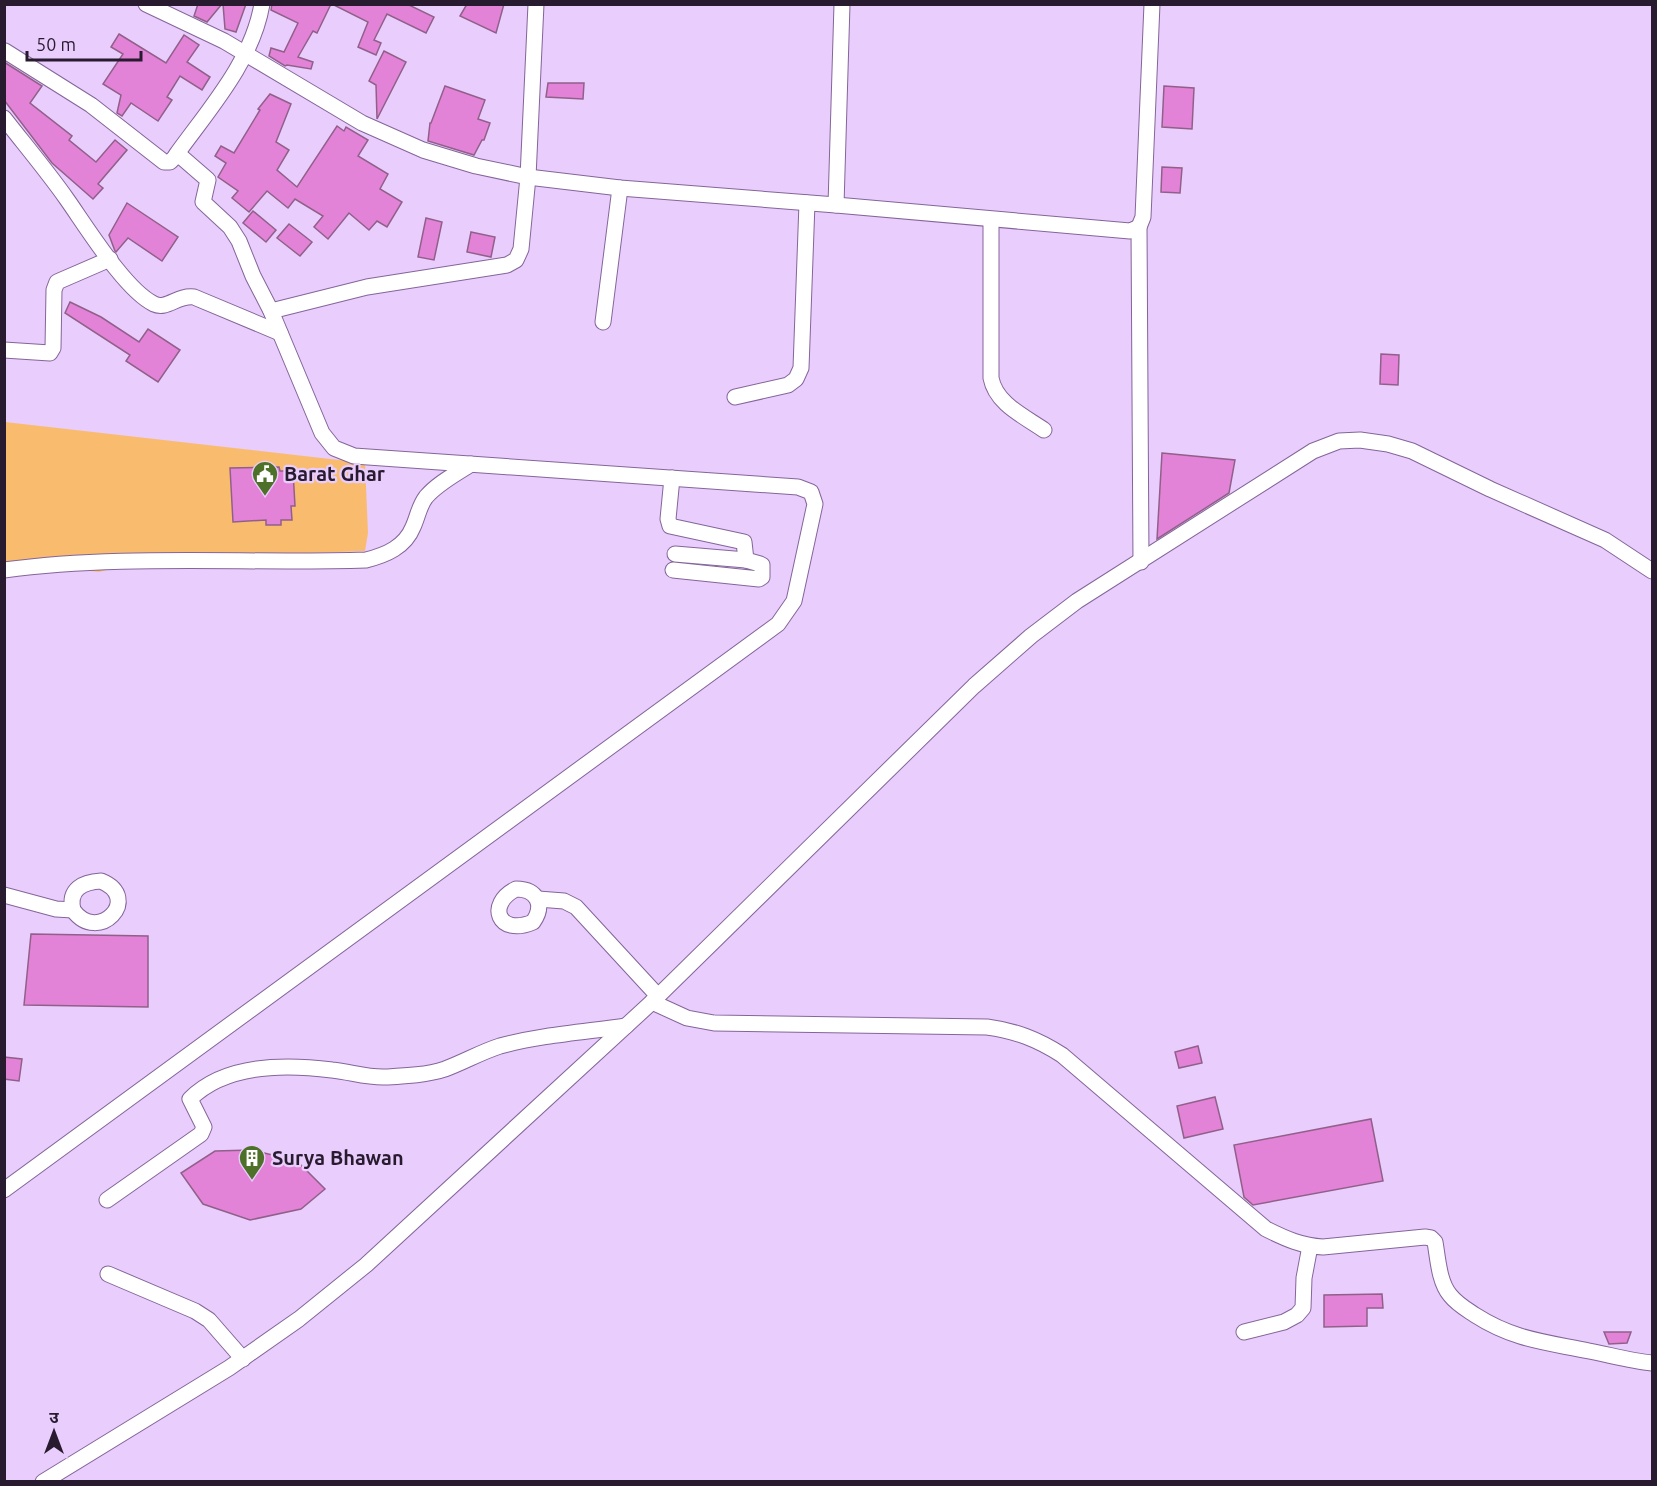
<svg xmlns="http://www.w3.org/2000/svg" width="1657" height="1486" viewBox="0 0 1657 1486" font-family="Ubuntu,'Noto Sans Devanagari',sans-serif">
<rect width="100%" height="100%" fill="#e9cdfc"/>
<!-- green -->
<polygon fill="#f9bc6f" points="5,422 365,463 368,533 365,551 150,559 99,572 14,563 5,567"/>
<!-- building -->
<g fill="#e283d7" stroke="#91608a" stroke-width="1.5">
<polygon points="198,4 222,4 207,22 194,16"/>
<polygon points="223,4 246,4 236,32 225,29"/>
<polygon points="272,4 331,4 317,33 313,31 298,57 313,62 311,69 287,65 285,66 269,56 271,48 284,52 298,23 271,10"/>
<polygon points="332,4 407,4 434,17 426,33 387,14 374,40 381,43 376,55 358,47 368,22"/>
<polygon points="467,4 504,4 496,33 460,16"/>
<polygon points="119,34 166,63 184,35 199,45 187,62 210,77 202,90 180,76 167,97 172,100 158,121 131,103 122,116 117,113 121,95 103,84 123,54 111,47"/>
<polygon points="384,51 406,62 377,119 376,85 369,81"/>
<polygon points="4,62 42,86 30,103 72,136 69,140 96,162 115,140 127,150 98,184 103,188 93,199 52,163 4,100"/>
<polygon points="548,83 584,83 583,99 546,97"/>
<polygon points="445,86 485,100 478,119 490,123 484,140 482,140 474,155 428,141 430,123 431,123"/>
<polygon points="1164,86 1194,88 1192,129 1162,127"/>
<polygon points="270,94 291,104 276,142 289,150 277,170 297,187 337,126 344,131 346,127 368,140 358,156 388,174 380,189 402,202 387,227 377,221 369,230 349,213 328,239 314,227 323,216 295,199 288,208 267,191 249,212 232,198 238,191 218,177 226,163 215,156 221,146 234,153 260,110 258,109"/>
<polygon points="1162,167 1182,168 1180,193 1161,192"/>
<polygon points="127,203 178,237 162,261 128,238 116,252 115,251 109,235"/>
<polygon points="253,211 276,230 266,242 243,223"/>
<polygon points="426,218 442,222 434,260 418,257"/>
<polygon points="289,224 312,242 300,256 277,238"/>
<polygon points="471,232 495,237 491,257 467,252"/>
<polygon points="70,302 101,317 139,342 148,329 180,350 158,382 126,361 130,355 65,313"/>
<polygon points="1381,354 1399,355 1398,385 1380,384"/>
<polygon points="1162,453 1235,460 1229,493 1157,539"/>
<polygon points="279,467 280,471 293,471 295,506 291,506 292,520 281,520 281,525 266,525 266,520 233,522 230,468"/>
<polygon points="31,934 148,936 148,1007 24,1005"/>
<polygon points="1198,1046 1202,1063 1179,1068 1175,1052"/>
<polygon points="4,1057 22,1059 19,1081 4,1079"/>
<polygon points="1215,1097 1223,1129 1184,1138 1177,1106"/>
<polygon points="1371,1119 1383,1181 1253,1205 1244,1197 1234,1145"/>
<polygon points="252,1150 297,1161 325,1189 301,1209 250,1220 203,1204 181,1173 215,1151"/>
<polygon points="1382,1294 1383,1308 1367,1308 1367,1326 1324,1327 1324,1295"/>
<polygon points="1604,1332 1631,1332 1627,1343 1609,1344"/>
</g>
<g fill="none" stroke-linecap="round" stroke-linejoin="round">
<!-- minor casing -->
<g stroke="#846599" stroke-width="17">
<g id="minor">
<polyline points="146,4 224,41 362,123 423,150 476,166 528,177 620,188 836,205 1130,231 1139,227"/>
<path d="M4,118C25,145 47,171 66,198C86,226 125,290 154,304C167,310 177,295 194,297L280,333"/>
<path d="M176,155C209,109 252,62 262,4"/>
<polyline points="836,205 842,4"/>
<path d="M991,220V378C996,404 1024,416 1044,430"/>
<polyline points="271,311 367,287 507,265 516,260 521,249 528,177 536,4"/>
<polyline points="603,322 620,188"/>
<polyline points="4,350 50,353 53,348 54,290 57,282 110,259"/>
<polyline points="735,397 788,385 796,379 801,368 807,203"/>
<polyline points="672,478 668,519 670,526 744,542 746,560 760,564 762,565 762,577 759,579 673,570"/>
<polyline points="675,554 746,560"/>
<polyline points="1141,562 1139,227 1143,217 1152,4"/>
<path d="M4,570C124,554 246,564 366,560C386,555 405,547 413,527C418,516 419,506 426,497C438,483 456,474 471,464"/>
<path d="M101,881C143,898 98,945 73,910C68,889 83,882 101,881Z"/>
<path d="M516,889C537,889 545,905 533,922C498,937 486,904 516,889Z"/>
<polyline points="4,895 56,909 73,910"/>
<polyline points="538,899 564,901 576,907 658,996"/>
<path d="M652,1002L687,1018L714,1023L987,1027C1016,1031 1037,1039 1062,1055L1266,1229C1286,1239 1302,1246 1323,1247L1425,1237L1431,1238L1435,1242C1438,1259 1439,1282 1450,1295C1457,1304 1466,1309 1475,1315C1514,1340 1546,1342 1589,1351C1610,1355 1631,1361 1652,1363"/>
<polyline points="4,1190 778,624 794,601 815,504 811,492 798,487 354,456 334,448 322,433 271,311 253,276 239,241 230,227 203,202 208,180 178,154 170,162 164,162 91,105 5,51"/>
<path d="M107,1200L201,1134L204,1127L190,1099C225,1064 286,1064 332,1070C351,1072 368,1078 386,1077C405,1076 427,1075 445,1069C464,1062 481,1052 500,1046C541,1035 584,1032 626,1026"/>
<polyline points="108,1274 195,1311 209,1320 243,1359"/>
<polyline points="1244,1332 1284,1322 1297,1315 1303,1308 1304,1278 1310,1246"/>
<polyline points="43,1482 229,1368 299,1319 366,1265 652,1002 974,686 1031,636 1077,601 1313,451 1339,441 1360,440 1388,444 1412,451 1490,489 1605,540 1652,571"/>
</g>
</g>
<!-- minor -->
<use href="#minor" stroke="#fff" stroke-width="15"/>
</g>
<!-- icons -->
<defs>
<g id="civic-pin" transform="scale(1.35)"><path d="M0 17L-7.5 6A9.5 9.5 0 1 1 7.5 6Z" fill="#4e7129" stroke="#e9cdfc"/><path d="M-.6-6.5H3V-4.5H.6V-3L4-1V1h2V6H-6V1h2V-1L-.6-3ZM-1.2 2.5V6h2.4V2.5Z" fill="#fff"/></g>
<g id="building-pin" transform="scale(1.35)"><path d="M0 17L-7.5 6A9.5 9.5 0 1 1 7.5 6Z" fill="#4e7129" stroke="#e9cdfc"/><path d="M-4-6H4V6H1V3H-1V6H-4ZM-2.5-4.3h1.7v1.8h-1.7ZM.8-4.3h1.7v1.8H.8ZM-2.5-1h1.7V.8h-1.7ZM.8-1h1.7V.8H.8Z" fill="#fff"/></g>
</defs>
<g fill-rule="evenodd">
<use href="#civic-pin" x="265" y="474"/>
<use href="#building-pin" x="252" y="1158"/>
</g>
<g text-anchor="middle" stroke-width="4.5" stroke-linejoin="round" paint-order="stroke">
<!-- poi labels -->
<g font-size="20" font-weight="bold" fill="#281b30" stroke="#e9cdfc" text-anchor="start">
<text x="284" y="481">Barat Ghar</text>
<text x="272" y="1165">Surya Bhawan</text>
</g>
</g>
<!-- border -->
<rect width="1657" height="1486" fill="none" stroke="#281b30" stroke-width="12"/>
<!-- north arrow -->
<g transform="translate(54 1432)" stroke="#e9cdfc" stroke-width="4.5" paint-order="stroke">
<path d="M0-4.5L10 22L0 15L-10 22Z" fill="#281b30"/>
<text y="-9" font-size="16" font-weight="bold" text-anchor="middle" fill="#281b30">उ</text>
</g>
<!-- scale -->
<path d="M27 51v9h114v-9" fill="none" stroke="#281b30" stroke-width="3"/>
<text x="36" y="51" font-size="18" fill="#281b30" stroke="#e9cdfc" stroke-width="4.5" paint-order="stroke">50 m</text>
</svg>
